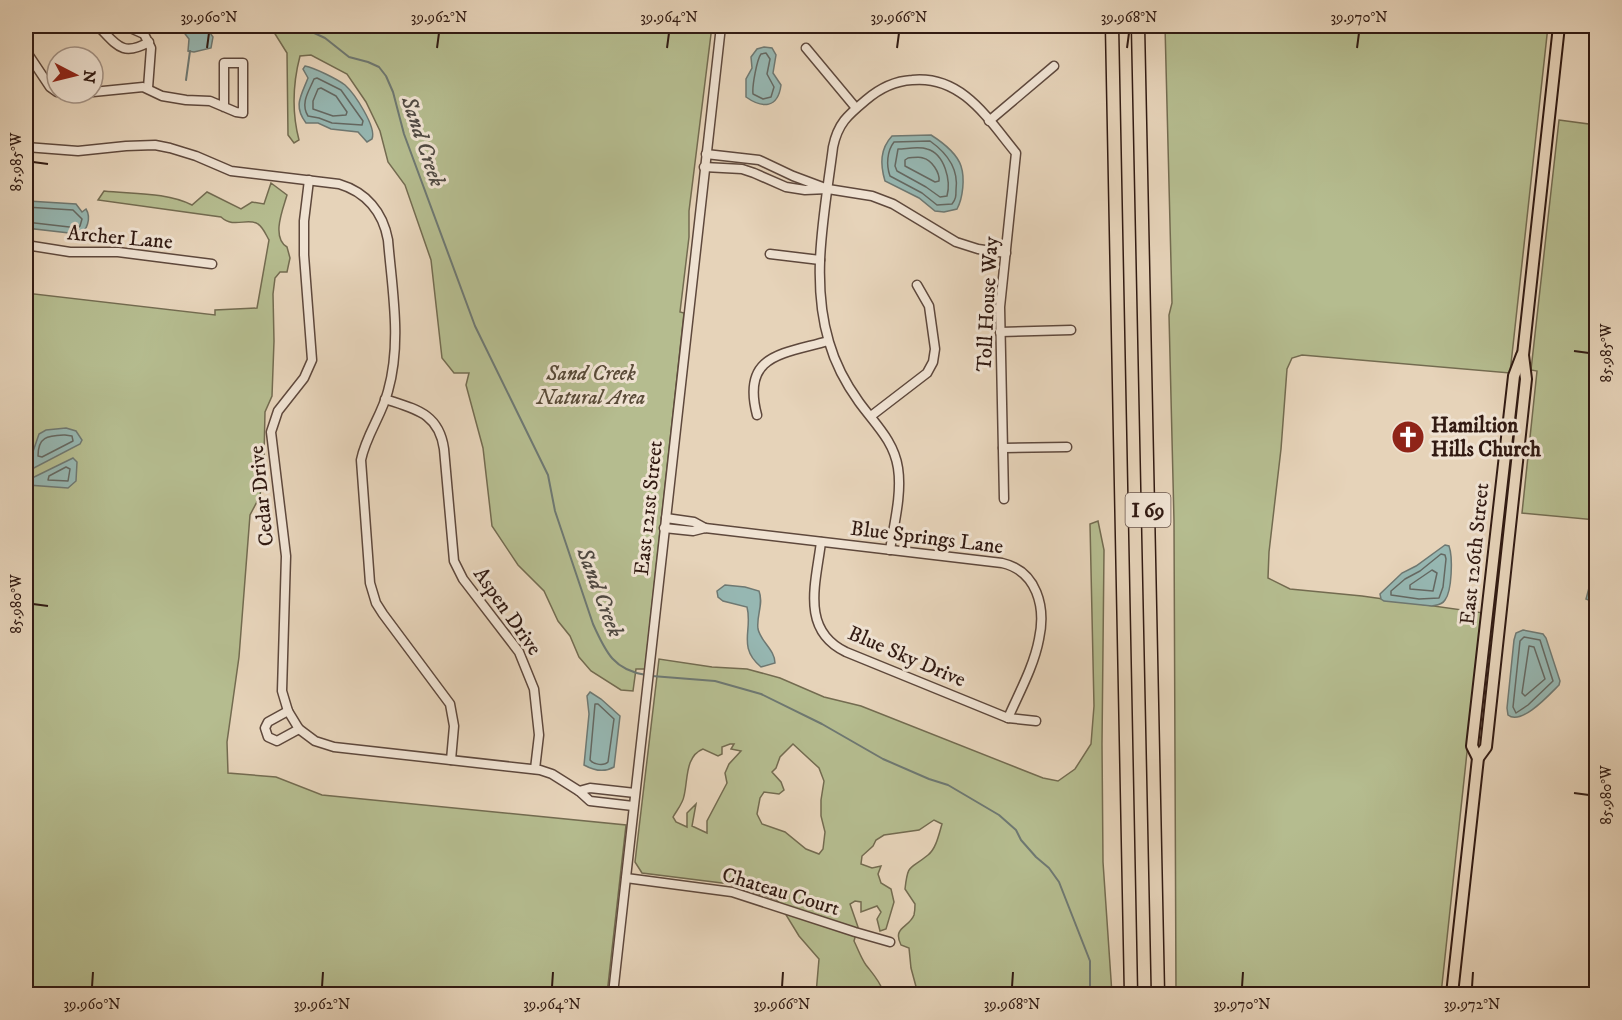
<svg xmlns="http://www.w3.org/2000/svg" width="1622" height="1020" viewBox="0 0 1622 1020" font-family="'IM FELL DW Pica',serif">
<rect width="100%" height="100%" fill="#e6d3b9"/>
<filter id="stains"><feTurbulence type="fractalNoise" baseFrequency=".00333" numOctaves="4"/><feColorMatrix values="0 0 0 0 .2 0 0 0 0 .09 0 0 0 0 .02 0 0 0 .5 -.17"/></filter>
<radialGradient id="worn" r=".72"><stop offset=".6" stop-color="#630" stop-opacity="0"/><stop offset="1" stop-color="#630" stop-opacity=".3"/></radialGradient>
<!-- green -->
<g fill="#b5bc8f" stroke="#736b50" stroke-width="1.5" fill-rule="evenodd">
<path d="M257,26H712L689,211V237L680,312L684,313L645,669H636L633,691L621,690L591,671L579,657L570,636L558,621L544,591L518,565L492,526L483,448L466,385L469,373H454L442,358L431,260L405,185L388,162L380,131L366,102L347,74L311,55L300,56C293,83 292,113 299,140L294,143L288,135L287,53L272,29Z"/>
<polygon points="1165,26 1548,26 1510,373 1302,355 1292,358 1287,369 1281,449 1269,552 1268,578 1290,589 1362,596 1484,613 1481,622 1441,994 1176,994 1174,521 1169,315 1172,303"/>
<polygon points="1559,120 1596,125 1596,520 1522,513 1537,371 1531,370"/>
<path d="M271,183L287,195C283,209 271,237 287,247L290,258L287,272H280L275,278L273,294L274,341L272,396L265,412L264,456L260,496L250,515L239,657L227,742L228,773L276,777L322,795L626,825L607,994H26V293L215,315V310L257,308L269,240C266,235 263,227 258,224C248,217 234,229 221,217L98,200L104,191C132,194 167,192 192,205L207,192L241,209L252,202L264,204Z"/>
<path d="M1098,521L1104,550L1102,744L1103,862L1112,994H918L911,968L909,948L901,945C892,927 909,928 914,915C915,911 915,907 915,904L905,889C908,862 910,870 928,855C936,849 939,834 942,824L934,820L919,830L884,835L876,840L873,846L862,856L861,864L872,868L881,866L878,874L881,883L891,889L894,902L886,929L880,931L877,919L881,912L877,906L861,912V902L855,901L850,904L858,927L854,941C858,949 861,958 866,965C873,974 879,980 883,991L882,994H816L819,959L799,936L777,900L730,884L642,873L635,862L659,659L712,667L747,669L780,678L824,697L861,706L1043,778L1058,781L1075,769L1091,744L1094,706L1090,524ZM730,744H734L731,749L741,751L729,764L725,773L727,783L707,821V833L692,826L696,804L687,813V827L676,822L673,817C677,810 683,803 684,796C688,780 685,756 703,749L718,756L722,754V747ZM793,744L819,768L824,781L821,800V816L825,832L823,849L819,854L806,849L785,832L762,824L757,814L760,798L764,792L779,794L784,790L781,782L772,772L776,768L780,757Z"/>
</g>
<!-- water -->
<g fill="#96b7b2" stroke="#6e7872" stroke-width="1.5">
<polygon points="179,26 205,26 213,37 211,48 194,52 188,51 189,39"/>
<path d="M764,47L772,48L776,55L773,73L781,85C778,108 763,109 746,97V79L752,68L751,57L757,49Z"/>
<path d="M305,66C315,68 337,79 345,85C354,93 377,127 372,139L367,142L358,132L331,129L318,123H306C293,106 301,96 308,78L303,69Z"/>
<path d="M931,135C942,142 957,154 961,166C965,178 963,198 957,209L944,212L935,211L919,198L885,181C880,164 880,149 892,136Z"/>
<path d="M28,201L76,204L82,212L86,209C91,217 88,232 78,234L26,228V202Z"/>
<polygon points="66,428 76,431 82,440 80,444 32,469 27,469 39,434 46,430"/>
<polygon points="73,458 77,462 76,481 68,488 28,485 28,480"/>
<path d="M1445,545L1449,546C1453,557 1452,591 1445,600C1442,605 1437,605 1432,606L1384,601L1381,599L1380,594L1402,573L1416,566Z"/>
<polygon points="1596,577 1596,603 1586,599 1590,584"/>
<path d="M725,585L745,587L759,591C764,604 756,616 758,629C761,642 775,650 775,663L761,667C737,647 753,630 747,607L723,601L718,597L717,591Z"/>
<path d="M1523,630L1543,634L1546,638L1560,681L1559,685C1549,695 1521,726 1508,715L1507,708L1514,640L1516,633Z"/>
<path d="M590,692L601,699L620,716L614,767C604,773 593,770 584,765L589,714L587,696Z"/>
</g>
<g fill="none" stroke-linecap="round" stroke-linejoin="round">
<!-- shore -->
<g stroke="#646862" stroke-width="1.5">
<path d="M766,53L770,59L767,74L774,87L771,97L763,99L753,94C752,86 757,59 761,54Z"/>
<path d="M317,78L341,90L363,121L362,125L332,123L319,118L308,116C300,103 309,91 314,79Z"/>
<polygon points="321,88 336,96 347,112 346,115 333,116 313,109 313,101 318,89"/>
<path d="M930,141C947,153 959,168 956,190C956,196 956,199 952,204L937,205L922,193L890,176C886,165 887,151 894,142Z"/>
<path d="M898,149C906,149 919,146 927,149C945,154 951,181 947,196L940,197L926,187L897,171L895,166Z"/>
<path d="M908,158C912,158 919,156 923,158C932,160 940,173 939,181L935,182L905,166V160Z"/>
<polyline points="26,207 73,210 82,219 80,226 78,228 26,222"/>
<path d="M65,435L72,436L73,441L42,457L38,456C38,436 48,436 65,435Z"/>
<polygon points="66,467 70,469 68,481 48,480 49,476"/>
<polygon points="1441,554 1445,555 1446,559 1443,587 1439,598 1419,599 1391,595 1391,591 1405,579 1420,571"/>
<polygon points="1432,570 1437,573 1433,591 1410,589 1410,585"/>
<polygon points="1524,637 1540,640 1553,681 1528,705 1516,713 1513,707 1520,641"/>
<polygon points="1529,646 1534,647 1545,679 1525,696 1522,693"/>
<path d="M595,704H598L614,719L608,762C604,766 594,765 590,760Z"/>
</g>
<!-- stream -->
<g stroke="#6e7872" stroke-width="2">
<path d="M299,26L325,38L349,57L368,62L379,67L386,76L393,92L404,134L475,326L548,475L555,511L593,624C606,653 614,670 646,675"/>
<polyline points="186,80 190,51"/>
<polyline points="652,676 715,681 761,694 822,724 883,759 929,779 948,785 999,815 1016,830 1021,840 1036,857 1049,868 1059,882 1090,961 1090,994"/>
</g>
<!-- minor casing -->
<g stroke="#5e483c" stroke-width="11">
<g id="minor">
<path d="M98,26C117,45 122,57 149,42"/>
<polyline points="126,26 144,34 151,48 148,88"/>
<polyline points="806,48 856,108"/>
<polyline points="26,51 50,87 57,92"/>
<polyline points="93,92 143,87 162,96 186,100 210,101 236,112 243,113 243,63 224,63 224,107"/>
<polyline points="989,121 1054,66"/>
<path d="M26,147L78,151L126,146L155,145L170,148L196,156L231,171L339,184C366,192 383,212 388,240C392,289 402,342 388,391C382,415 366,435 361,460L370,583L376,603L383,614L450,704L454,726L451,760"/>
<polyline points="706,154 759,160 793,176 825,188"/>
<polyline points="704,167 742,169 754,173 786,187 805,190 828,189 872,196 893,204 956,242 978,249 1006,253"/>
<polyline points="309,180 304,221 304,255 312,360 304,378 278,411 271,432 286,556 282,691 288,711 299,729 315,741 334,747 540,770 552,774 579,791 590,801 633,806"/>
<polyline points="26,245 70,252 118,252 212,264"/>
<polyline points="770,254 820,260"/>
<polyline points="1000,332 1071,330"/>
<path d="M385,399C415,409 439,413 444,449L454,561L463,579L519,652L534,689L539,735L535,769"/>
<path d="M757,415C741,354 783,354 828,341"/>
<polyline points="871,416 927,373 933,362 935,349 929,306 917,285"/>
<polyline points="1003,448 1067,447"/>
<polyline points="666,518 694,522 705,528"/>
<path d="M664,528L693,531L705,528L1002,563C1037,571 1046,607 1039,639C1034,666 1019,693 1008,718"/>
<path d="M821,542C816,583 800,630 846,652L1008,718L1036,721"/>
<path d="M890,550C894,524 902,494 898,468C894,441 875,424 859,402C846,384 835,363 829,342C810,279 825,211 833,147C838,123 848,115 866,100C880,88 894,81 912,80C962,75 988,119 1016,153L1000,307L1004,499"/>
<polyline points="288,711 268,722 265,728 268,737 277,741 299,729"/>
<polyline points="579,791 590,788 635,793"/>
<polyline points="626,878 732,892 855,932 890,942"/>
<polyline points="613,994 721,26"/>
</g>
</g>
<!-- major casing -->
<g stroke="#311a12" stroke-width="14">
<g id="major">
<polyline points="1478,758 1472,746 1514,376 1522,355"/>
<polyline points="1452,994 1478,758 1486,747 1526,379 1523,355 1559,26"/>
</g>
</g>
<!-- highway casing -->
<g stroke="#311a12" stroke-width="15">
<g id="highway">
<polyline points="1112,26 1131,994"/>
<polyline points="1138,26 1158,994"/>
</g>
</g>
<!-- minor -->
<use href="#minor" stroke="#efe2d2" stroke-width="8"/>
<!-- major -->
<use href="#major" stroke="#e6d3b9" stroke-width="10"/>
<!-- highway -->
<use href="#highway" stroke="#e6d3b9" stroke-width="12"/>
</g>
<!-- ticks -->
<path fill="none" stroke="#311a12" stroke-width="2" d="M207,48L209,33M437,48L439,33M667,48L669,33M897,48L899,33M1127,48L1129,33M1357,48L1359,33M33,162L48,164M1574,351L1589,353M33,604L48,606M1574,793L1589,795M92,987L93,972M322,987L323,972M552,987L553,972M782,987L783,972M1012,987L1013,972M1242,987L1243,972M1472,987L1473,972"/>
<!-- icons -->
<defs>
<g id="church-disc" transform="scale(1.725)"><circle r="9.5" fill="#8f2418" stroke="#efe2d2"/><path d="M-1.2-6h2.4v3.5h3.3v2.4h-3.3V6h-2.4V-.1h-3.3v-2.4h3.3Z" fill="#fff"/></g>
</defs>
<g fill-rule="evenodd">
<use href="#church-disc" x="1408" y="437"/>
</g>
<g text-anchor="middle" stroke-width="6" stroke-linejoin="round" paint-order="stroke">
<!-- shield labels -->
<rect fill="#efe2d2" stroke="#6a564c" stroke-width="1.5" x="1125.5" y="493" width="45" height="34" rx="4.5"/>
<g font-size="20" font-weight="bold" fill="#311a12">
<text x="1148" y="517">I 69</text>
</g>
<!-- street labels -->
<g font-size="21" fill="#311a12" stroke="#efe2d2">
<text transform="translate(120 237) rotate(5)" y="7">Archer Lane</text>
<text transform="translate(987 304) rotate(-87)" y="7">Toll House Way</text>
<text transform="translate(261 496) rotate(-96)" y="7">Cedar Drive</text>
<text transform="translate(648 508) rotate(-84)" y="7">East 121st Street</text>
<text transform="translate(927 537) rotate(7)" y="7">Blue Springs Lane</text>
<text transform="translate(1474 554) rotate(-84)" y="7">East 126th Street</text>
<text transform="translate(508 611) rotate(55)" y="7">Aspen Drive</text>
<text transform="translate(907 656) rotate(23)" y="7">Blue Sky Drive</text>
<text transform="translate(781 891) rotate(17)" y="7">Chateau Court</text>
</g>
<!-- park labels -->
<g font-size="21" font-style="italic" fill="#594b38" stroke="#efe2d2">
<text x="591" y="380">Sand Creek<tspan x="591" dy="24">Natural Area</tspan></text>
</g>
<!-- poi labels -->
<g font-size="21" font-weight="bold" fill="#311a12" stroke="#efe2d2" text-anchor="start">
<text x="1431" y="432">Hamiltion<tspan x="1431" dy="24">Hills Church</tspan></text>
</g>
<!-- water labels -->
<g font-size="22" font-style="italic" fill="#4f4942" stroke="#efe2d2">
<text transform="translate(424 141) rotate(71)" y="8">Sand Creek</text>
<text transform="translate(601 592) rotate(69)" y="8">Sand Creek</text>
</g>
</g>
<!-- margin -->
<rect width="1622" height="1020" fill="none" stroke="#e6d3b9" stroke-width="66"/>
<!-- north arrow -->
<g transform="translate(75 75) rotate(97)"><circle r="28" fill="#efe2d2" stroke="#a39285" stroke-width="1.5"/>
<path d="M0-4.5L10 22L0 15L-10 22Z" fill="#8f2418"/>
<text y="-9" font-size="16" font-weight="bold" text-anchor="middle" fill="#311a12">N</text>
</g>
<rect x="33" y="33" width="1556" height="954" fill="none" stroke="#311a12" stroke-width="2"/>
<g font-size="15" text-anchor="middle" fill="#311a12">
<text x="209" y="22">39.960°N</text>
<text x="439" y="22">39.962°N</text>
<text x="669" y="22">39.964°N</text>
<text x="899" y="22">39.966°N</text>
<text x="1129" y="22">39.968°N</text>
<text x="1359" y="22">39.970°N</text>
<text transform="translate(16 162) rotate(-90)" y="5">85.985°W</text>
<text transform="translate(1606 353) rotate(-90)" y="5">85.985°W</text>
<text transform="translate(16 604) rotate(-90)" y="5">85.980°W</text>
<text transform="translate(1606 795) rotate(-90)" y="5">85.980°W</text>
<text x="92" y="1009">39.960°N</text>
<text x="322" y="1009">39.962°N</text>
<text x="552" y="1009">39.964°N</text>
<text x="782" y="1009">39.966°N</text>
<text x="1012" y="1009">39.968°N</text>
<text x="1242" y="1009">39.970°N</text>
<text x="1472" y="1009">39.972°N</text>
</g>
<rect width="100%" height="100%" filter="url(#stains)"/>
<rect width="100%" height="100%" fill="url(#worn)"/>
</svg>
